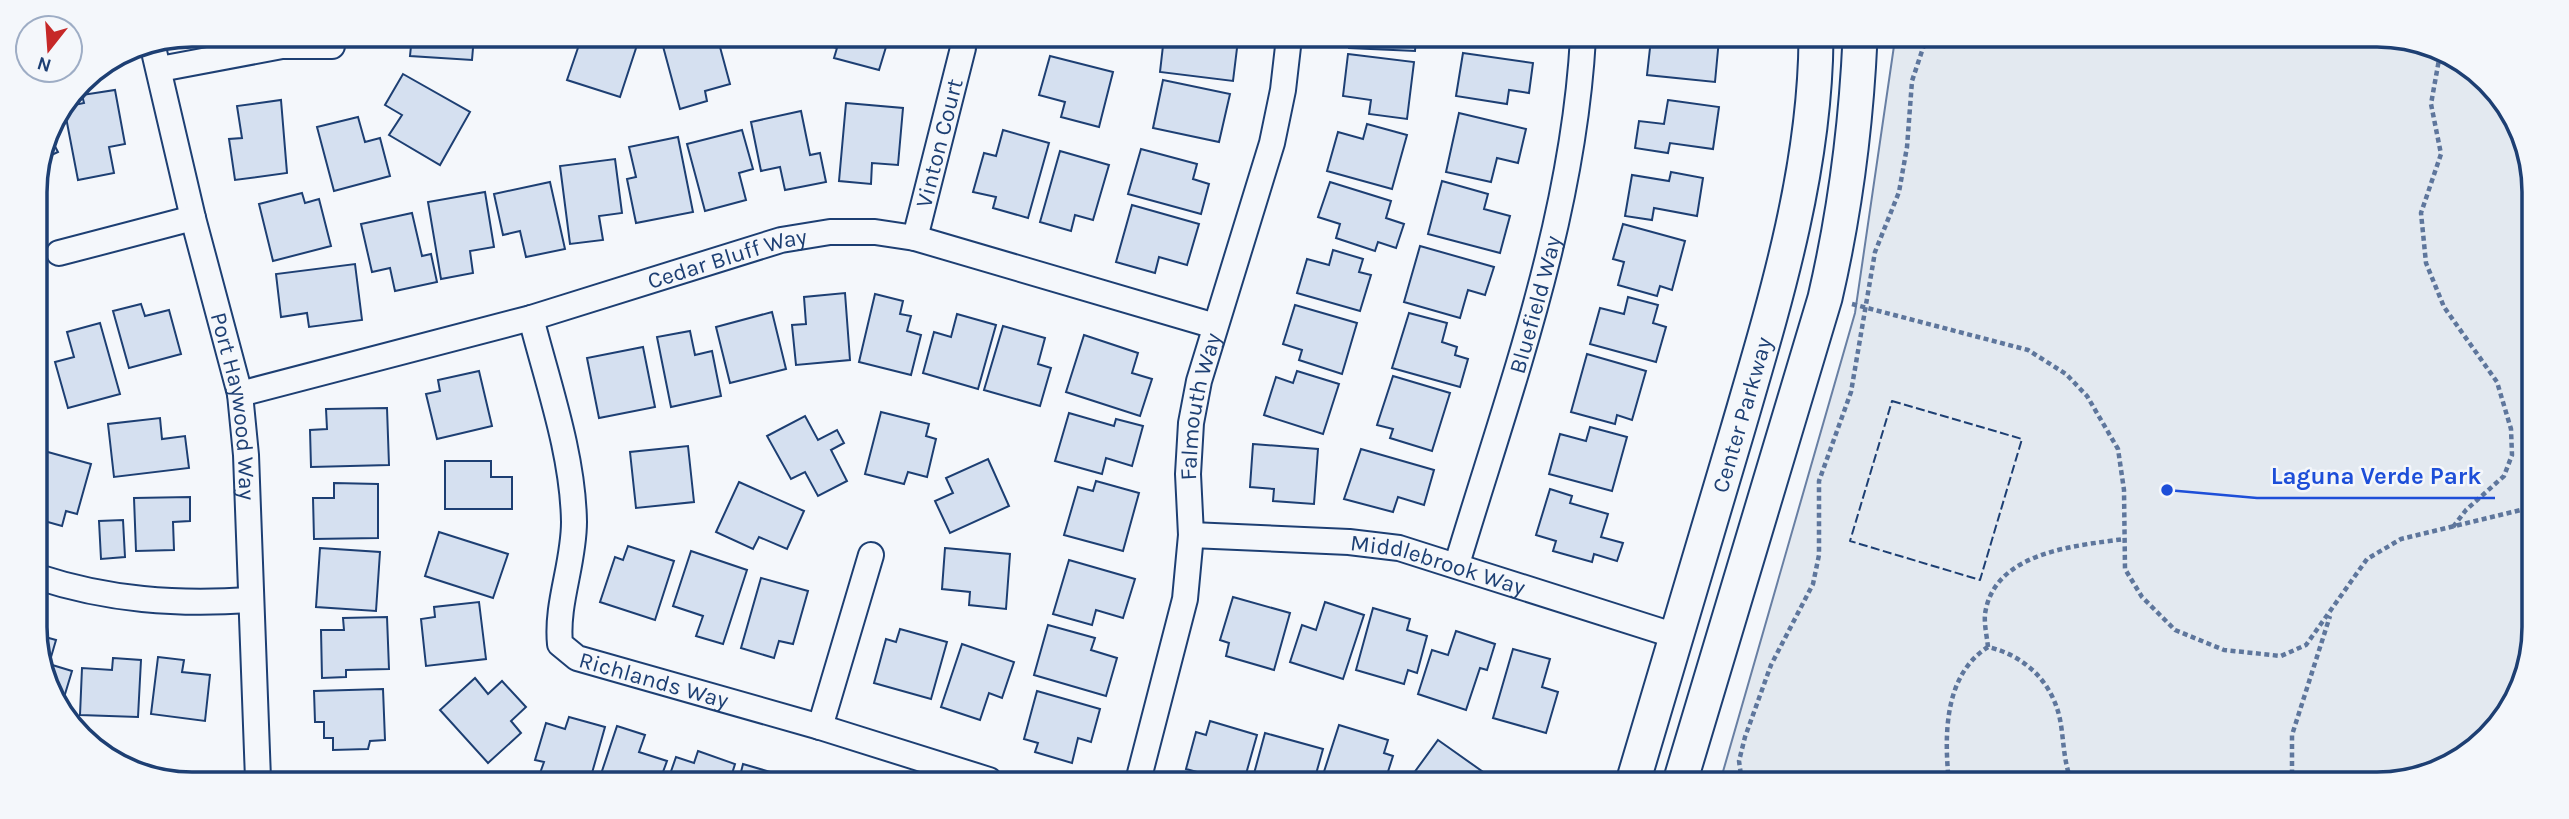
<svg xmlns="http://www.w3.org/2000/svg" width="2569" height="819" viewBox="0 0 2569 819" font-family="Karla,sans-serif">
<rect width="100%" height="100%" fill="#f4f7fb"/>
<!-- green -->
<polygon fill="#e3e9f0" stroke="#687fa3" stroke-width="2" points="1895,39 2418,40 2495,88 2531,162 2529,668 2473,751 2387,784 1720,782 1855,313"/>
<!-- building -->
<g fill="#d5e0f0" stroke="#1d3f73" stroke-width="2">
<polygon points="412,36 474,36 472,60 410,56"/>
<polygon points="599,36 640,36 620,97 567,80 581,39 596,44"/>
<polygon points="670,36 717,36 730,84 705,91 707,101 680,109 661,39"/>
<polygon points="825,37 889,37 879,70 834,58 837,48 823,44"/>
<polygon points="1164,37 1238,40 1233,81 1160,72"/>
<polygon points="1349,38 1416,38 1415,51 1349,48"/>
<polygon points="1651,39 1719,39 1715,82 1647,75"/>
<polygon points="1463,53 1533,63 1529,93 1509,90 1507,104 1456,96"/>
<polygon points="1348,54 1414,62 1407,119 1369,114 1371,100 1343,96"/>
<polygon points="1050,56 1113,72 1099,127 1061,117 1065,102 1039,95"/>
<polygon points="403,74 470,112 440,165 389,135 402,115 385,105"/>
<polygon points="1163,80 1230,94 1219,142 1153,128"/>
<polygon points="115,90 125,144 109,147 114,173 78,180 64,107 84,103 82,95"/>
<polygon points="281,100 287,173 235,180 229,139 242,138 237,106"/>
<polygon points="1668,100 1719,107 1713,149 1670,143 1668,153 1635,148 1639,121 1664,124"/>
<polygon points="846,103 903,108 898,165 872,163 871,184 839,181"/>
<polygon points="801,111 810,155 820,153 826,182 785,190 780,167 761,171 751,122"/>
<polygon points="1459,113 1526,129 1518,163 1497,158 1491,182 1446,172"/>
<polygon points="358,117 365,142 380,138 390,176 334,191 317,127"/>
<polygon points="1367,124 1407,135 1392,189 1327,171 1338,132 1363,139"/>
<polygon points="742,130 753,169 739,173 746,200 705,211 687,144"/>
<polygon points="1003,130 1049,143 1028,218 993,208 996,197 973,192 984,153 996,156"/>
<polygon points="48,133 58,152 41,160"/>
<polygon points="678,137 693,212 636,223 627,179 636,177 629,147"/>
<polygon points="1141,149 1197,164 1193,179 1209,184 1201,214 1128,194"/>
<polygon points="1060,151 1109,165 1093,220 1075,215 1071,231 1040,222"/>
<polygon points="615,159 622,213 599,216 603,240 570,244 560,166"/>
<polygon points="1671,172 1703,178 1697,216 1654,208 1652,220 1625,216 1632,175 1669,181"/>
<polygon points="1442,181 1488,194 1484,209 1510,216 1500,253 1428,234"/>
<polygon points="550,182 565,249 526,257 520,231 503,235 494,194"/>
<polygon points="1330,182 1391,201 1386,218 1404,224 1396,248 1378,242 1375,251 1336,238 1340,224 1318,217"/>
<polygon points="485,192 494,247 470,251 473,273 441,279 428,202"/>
<polygon points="302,193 305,203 319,199 331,246 273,261 259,204"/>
<polygon points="1132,205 1199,224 1187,265 1159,257 1155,273 1116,262"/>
<polygon points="412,213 422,256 431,254 437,282 395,291 390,268 372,272 361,224"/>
<polygon points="1623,224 1685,241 1672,290 1660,286 1657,296 1618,285 1624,262 1613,259"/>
<polygon points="1420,246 1494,267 1485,295 1468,290 1460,318 1404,302"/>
<polygon points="1333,250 1363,259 1359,272 1371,275 1360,311 1297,293 1307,259 1329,265"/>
<polygon points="355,264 362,320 309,327 307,313 281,317 276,274"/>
<polygon points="845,293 850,360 796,365 792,325 806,324 804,297"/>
<polygon points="875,294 903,301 900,314 911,316 907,331 921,335 911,375 859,362"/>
<polygon points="1628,297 1658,305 1653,323 1666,327 1656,362 1590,344 1600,308 1624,314"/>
<polygon points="141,304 145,316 169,310 181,354 129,368 113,311"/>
<polygon points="1295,305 1357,323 1342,374 1299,360 1302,350 1283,344"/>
<polygon points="772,312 786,369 730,383 716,327"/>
<polygon points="1409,313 1447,323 1442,342 1457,347 1455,355 1468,359 1460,387 1392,368"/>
<polygon points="957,314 996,325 978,389 923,373 934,332 951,337"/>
<polygon points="100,323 120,394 68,408 55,362 74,357 67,332"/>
<polygon points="1003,326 1045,338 1038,364 1051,368 1040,406 984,390"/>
<polygon points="690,331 695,355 712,351 721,396 671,407 657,337"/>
<polygon points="1084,335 1138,353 1132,373 1152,379 1140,416 1066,392"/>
<polygon points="643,347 655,407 599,418 587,358"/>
<polygon points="1587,354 1646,371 1632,420 1617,415 1615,424 1571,412"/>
<polygon points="479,371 492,426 437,439 426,394 440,391 438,380"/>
<polygon points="1297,371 1339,384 1323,434 1264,415 1276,377 1293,383"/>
<polygon points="1393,376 1450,393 1432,451 1390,438 1393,429 1377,425"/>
<polygon points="387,408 389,465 311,467 310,430 327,429 326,409"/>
<polygon points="881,412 929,424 926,436 936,439 927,477 908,472 904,484 865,474"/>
<polygon points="1069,413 1114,426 1116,419 1143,426 1132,466 1106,458 1102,474 1055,461"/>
<polygon points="805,416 818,440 837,430 844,443 831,450 847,481 818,496 805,472 791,479 767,436"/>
<polygon points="160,418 162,439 185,436 189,468 114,477 108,424"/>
<polygon points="1590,427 1627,437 1612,491 1549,474 1560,434 1586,441"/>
<polygon points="1253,444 1318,449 1314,504 1273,501 1274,489 1250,487"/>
<polygon points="688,446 694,502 636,508 630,452"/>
<polygon points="37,449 91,464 77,514 66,511 62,526 37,519"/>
<polygon points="1361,449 1434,470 1424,505 1398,497 1393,512 1344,499"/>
<polygon points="988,459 1009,506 950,533 935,501 953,493 946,478"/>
<polygon points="445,461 491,461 491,477 512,477 512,509 445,509"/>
<polygon points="1096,481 1139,493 1123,551 1064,535 1078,487 1093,491"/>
<polygon points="739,482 804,511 787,549 759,537 753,549 716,532"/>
<polygon points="334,483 378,484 378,538 314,539 313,498 334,498"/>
<polygon points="1550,489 1572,496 1570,503 1608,514 1601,537 1623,543 1617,561 1594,554 1592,562 1553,551 1556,541 1536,535"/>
<polygon points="190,497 190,521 173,522 174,550 136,551 134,498"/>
<polygon points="123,520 125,557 101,559 99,521"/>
<polygon points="439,532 508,554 493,598 425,576"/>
<polygon points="628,546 674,561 655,620 600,602 615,557 623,560"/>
<polygon points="320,548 380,552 376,611 316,607"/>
<polygon points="945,548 1010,554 1006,609 969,605 970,592 942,589"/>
<polygon points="691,551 747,570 723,644 696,636 703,616 673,606"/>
<polygon points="1069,560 1135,579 1123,618 1096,610 1092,625 1053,614"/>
<polygon points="761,578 808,591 793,644 779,641 774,658 741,648"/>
<polygon points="1233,597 1290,613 1274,670 1226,656 1229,643 1220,640"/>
<polygon points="479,602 486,659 426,666 421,619 435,617 434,607"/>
<polygon points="1325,602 1364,615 1343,679 1290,662 1302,625 1316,630"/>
<polygon points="1373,608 1410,619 1407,630 1427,636 1417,673 1408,670 1404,684 1356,670"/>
<polygon points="387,617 389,669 346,670 346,677 322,678 321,630 344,630 343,618"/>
<polygon points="1048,625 1095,638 1091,650 1117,658 1106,696 1034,675"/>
<polygon points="900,629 947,642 931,699 874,683 886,639 896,642"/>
<polygon points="1456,631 1495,644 1487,670 1480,668 1466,710 1418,694 1432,650 1448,655"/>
<polygon points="38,635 56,640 49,664 72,671 62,704 38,657"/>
<polygon points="962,644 1014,662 1002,698 989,693 980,720 941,707"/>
<polygon points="1513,649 1550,659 1542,687 1558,692 1546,733 1493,718"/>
<polygon points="158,657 184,660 182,672 210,675 205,721 151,714"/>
<polygon points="113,658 141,660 138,717 80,715 82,668 112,670"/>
<polygon points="475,678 488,694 502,681 526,707 511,721 521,733 488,763 440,710"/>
<polygon points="383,689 385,740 370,741 368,749 333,750 333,738 324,738 324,722 315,722 314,691"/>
<polygon points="1037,691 1100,709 1091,742 1078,738 1072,763 1035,752 1038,743 1024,739"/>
<polygon points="569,717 605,727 590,780 551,779 539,776 544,762 535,760 546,723 565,729"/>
<polygon points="1210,721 1257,735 1244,781 1206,781 1208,775 1186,769 1196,732 1206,735"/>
<polygon points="1339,725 1388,740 1384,753 1393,756 1385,781 1321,781"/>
<polygon points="617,726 645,735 639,752 667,761 660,780 599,780"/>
<polygon points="1265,733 1323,749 1314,781 1252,781"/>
<polygon points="1438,740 1486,774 1480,782 1408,781"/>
<polygon points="698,751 735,764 730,780 668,780 676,757 694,763"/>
<polygon points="743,764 784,776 783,780 739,780"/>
</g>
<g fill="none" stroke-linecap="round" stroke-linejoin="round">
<!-- street casing -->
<g stroke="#1d3f73" stroke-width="28">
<g id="street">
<path id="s1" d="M152,43L193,218L240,394L246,455L258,779"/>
<polyline points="160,69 282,46 332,46"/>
<path id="s2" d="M915,238L963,48"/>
<polyline points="59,253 193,218"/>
<path id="s3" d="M531,318C548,384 573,454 574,522C574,564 556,603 560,644L577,658L820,727L989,780"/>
<path id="s4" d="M240,394L531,318L781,240L830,232H875L915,238L1215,326"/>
<path id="s5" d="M1191,535L1349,542L1399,548L1676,636"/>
<path id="s6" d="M1457,564C1509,391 1573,220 1583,38"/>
<path d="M38,577C108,600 177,605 250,600"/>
<polyline points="820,727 871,555"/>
<path id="s7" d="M1138,781L1185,599L1191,535L1188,474L1191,423L1199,381L1272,143L1283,90L1289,38"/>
</g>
</g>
<!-- secondary casing -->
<g stroke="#1d3f73" stroke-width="37">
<g id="secondary">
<path id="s8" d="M1633,782C1668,665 1702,549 1737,432C1774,305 1815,173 1816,39"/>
<path d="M1680,782L1825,298C1845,212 1856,127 1860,39"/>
</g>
</g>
<!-- path -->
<g stroke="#5e769c" stroke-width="4.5" stroke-dasharray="5 3.5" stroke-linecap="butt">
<polyline points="2440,54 2431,104 2441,154 2421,213 2426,263 2444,307 2497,382 2511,429 2512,455 2504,476 2466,510 2453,527"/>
<polyline points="1852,304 2028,350 2066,374 2087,396 2118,449 2124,490 2125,569 2142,597 2175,630 2224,650 2281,656 2306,645 2367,559 2401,539 2529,508"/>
<path d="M1988,647C1987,637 1984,624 1985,614C1994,552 2074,546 2124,539"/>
<polyline points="1742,782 1739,761 1745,737 1771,665 1813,584 1819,555 1819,481 1851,392 1875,252 1899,192 1907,147 1912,81 1926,39"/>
<path d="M1949,783C1944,735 1944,675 1988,647C2027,656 2055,685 2061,725C2064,745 2064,763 2072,783"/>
<polyline points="2292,783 2292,735 2330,616"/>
</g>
<!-- street -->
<use href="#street" stroke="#f4f7fb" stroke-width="24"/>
<!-- secondary -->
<use href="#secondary" stroke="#f4f7fb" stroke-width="33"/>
<!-- fence -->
<polygon stroke="#1d3f73" stroke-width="2" stroke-dasharray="9 3.5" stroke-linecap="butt" points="1892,401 2022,439 1980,580 1850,541"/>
</g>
<g text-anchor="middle" stroke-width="5" stroke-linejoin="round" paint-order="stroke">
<!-- street labels -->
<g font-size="23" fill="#1d3f73" stroke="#f4f7fb">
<text dy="8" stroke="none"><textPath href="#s2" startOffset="98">Vinton Court</textPath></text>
<text dy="8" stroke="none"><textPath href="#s4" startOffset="506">Cedar Bluff Way</textPath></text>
<text dy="8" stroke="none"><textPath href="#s6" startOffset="271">Bluefield Way</textPath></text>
<text dy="8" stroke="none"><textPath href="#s1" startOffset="373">Port Haywood Way</textPath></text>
<text dy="8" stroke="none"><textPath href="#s7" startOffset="382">Falmouth Way</textPath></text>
<text dy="8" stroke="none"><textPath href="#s8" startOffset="383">Center Parkway</textPath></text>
<text dy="8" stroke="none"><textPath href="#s5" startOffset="250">Middlebrook Way</textPath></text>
<text dy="8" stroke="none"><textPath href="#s3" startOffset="434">Richlands Way</textPath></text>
</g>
</g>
<!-- crop -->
<path d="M0 0H2569V819H0ZM192 47H2377A145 145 0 0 1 2522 192V627A145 145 0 0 1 2377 772H192A145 145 0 0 1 47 627V192A145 145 0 0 1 192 47Z" fill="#f4f7fb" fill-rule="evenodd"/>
<path fill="none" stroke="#1d3f73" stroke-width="3.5" d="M192 47H2377A145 145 0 0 1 2522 192V627A145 145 0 0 1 2377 772H192A145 145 0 0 1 47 627V192A145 145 0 0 1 192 47Z"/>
<!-- callouts -->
<path fill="none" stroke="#1d4ed8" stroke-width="2.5" d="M2167 490L2257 498H2495"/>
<circle fill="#1d4ed8" stroke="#f4f7fb" stroke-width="2.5" cx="2167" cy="490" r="7"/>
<g font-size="24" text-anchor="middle" font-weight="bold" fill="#1d4ed8" stroke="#f4f7fb" stroke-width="5" stroke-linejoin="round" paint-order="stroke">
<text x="2376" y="484">Laguna Verde Park</text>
</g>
<!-- north arrow -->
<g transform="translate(49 49) rotate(197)"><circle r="33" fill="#f4f7fb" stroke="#9eadc5" stroke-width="2"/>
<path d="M0-5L12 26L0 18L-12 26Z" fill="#c62828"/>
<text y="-10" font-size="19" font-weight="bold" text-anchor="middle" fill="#1d3f73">N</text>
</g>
</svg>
